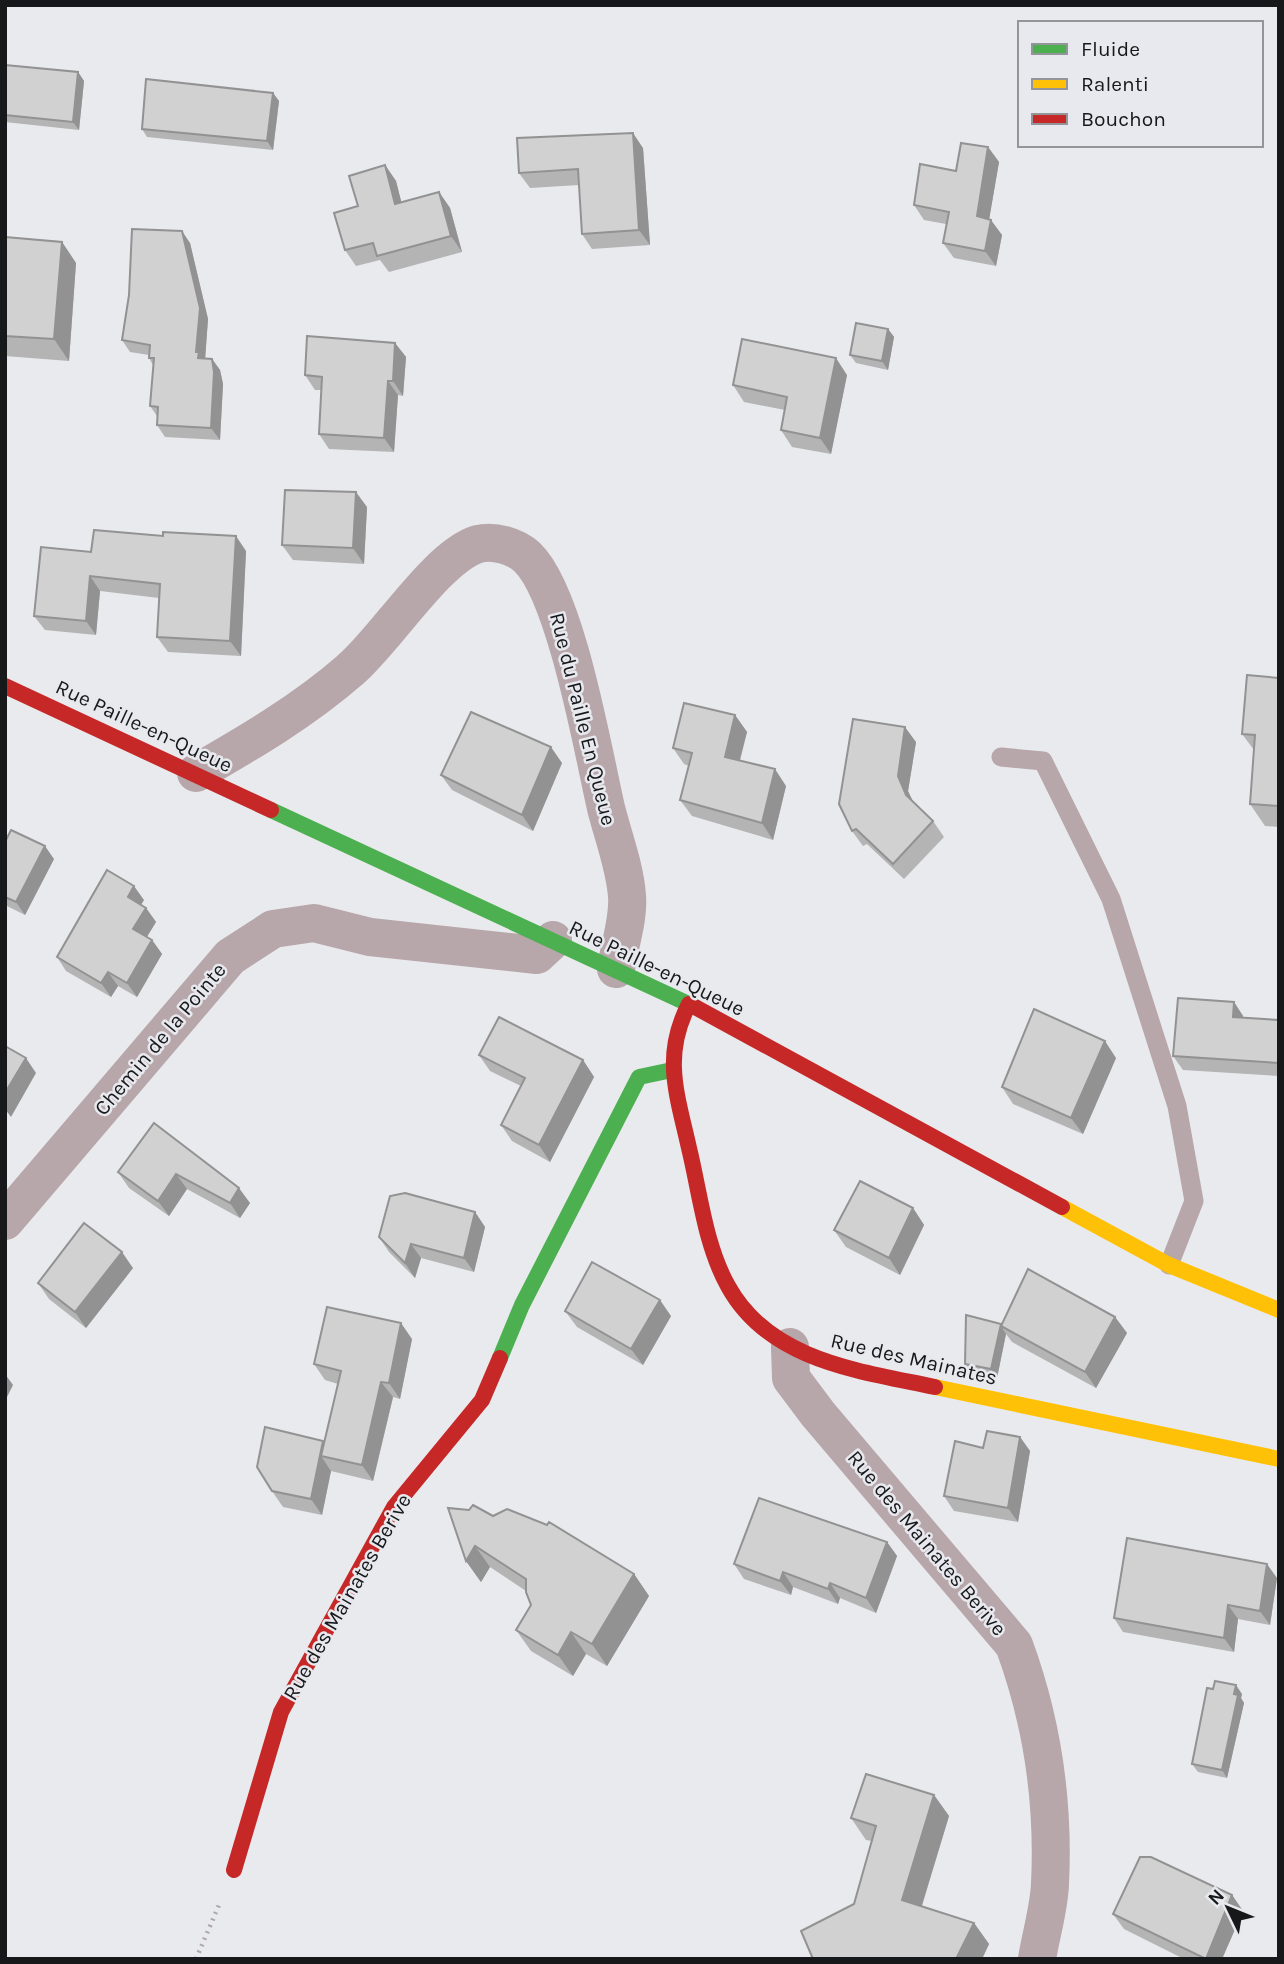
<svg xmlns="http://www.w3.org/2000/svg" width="1284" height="1964" viewBox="0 0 1284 1964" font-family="Karla,sans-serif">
<rect width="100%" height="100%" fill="#e9eaed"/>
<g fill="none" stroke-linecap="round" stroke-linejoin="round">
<!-- path -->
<polyline stroke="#afa7aa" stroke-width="4.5" stroke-dasharray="2 5" stroke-linecap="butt" points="196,1959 219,1905"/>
<!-- lane -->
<polyline stroke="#b7a6aa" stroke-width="19" points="1001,757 1043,761 1111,899 1177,1106 1194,1201 1169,1265"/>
<!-- street -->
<g stroke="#b7a6aa" stroke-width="38">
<path d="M196,773C250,742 303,711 350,670C385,641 436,557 478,544C494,540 515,546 527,557C566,594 593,751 606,808C613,836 625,867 627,896C629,919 619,947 616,969"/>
<polyline points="5,1221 230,957 273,929 314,923 370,937 537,955 553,940"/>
<path d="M790,1347L791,1378L818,1414L1014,1645C1042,1721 1054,1802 1050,1884C1049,1909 1041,1934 1037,1959"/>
</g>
<!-- fast -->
<g stroke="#4caf50" stroke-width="16">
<polyline points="271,810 695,1007"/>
<polyline points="500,1358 522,1305 639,1077 672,1070"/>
</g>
<!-- slow -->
<g stroke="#ffc107" stroke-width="16">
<polyline points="1062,1207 1169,1265 1279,1310"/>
<polyline points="935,1387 1279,1459"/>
</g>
<!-- jam -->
<g stroke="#c62828" stroke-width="16">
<polyline points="5,686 271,810"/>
<path d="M689,1004C662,1056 677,1094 689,1148C700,1193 705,1245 728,1286C769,1361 860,1371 935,1387"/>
<polyline points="695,1007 1062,1207"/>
<polyline points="234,1870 281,1712 394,1507 482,1400 500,1358"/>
</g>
</g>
<!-- wall -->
<g fill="#b4b4b5">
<polygon points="5,65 78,72 84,81 79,130 5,122"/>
<polygon points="273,93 279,101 273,150 147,137 142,129"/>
<polygon points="988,147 999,162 989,219 1002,235 996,266 954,258 943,243 946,224 924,220 914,205"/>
<polygon points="643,148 650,245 592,249 582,234 579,185 530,188 519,173"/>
<polygon points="385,165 396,181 401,202 439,192 450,208 462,252 389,272 380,260 356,266 345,250 358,206"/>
<polygon points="5,237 62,242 76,263 69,361 5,356"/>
<polygon points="190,243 208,319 205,358 212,359 220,370 223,384 220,440 165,437 157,425 157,416 150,406 153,365 149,358 149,355 130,352 122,340"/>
<polygon points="888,329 894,337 888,370 856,363 850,355"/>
<polygon points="395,343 406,357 403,396 398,395 394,452 329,449 319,434 321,390 315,390 305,375"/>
<polygon points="847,375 831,454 792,447 781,430 785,410 744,402 733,385"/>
<polygon points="367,507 364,564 293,560 282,545"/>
<polygon points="246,551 241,656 168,652 157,637 159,598 100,591 96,635 45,630 34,616 91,552"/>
<polygon points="1279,678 1279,827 1265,826 1250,804 1254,750 1242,734"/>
<polygon points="735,715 747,732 740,761 786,786 773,840 692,816 680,800 689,766 684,764 673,748"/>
<polygon points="916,742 908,791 913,802 933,821 944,837 904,879 867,844 863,846 852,831"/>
<polygon points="562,763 533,831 452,790 441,775"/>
<polygon points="5,842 54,859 25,915 5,905"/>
<polygon points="144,900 141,905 146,908 156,922 147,937 152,940 162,954 137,997 118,986 111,997 66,971 57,957"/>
<polygon points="1234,1002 1243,1016 1243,1018 1279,1020 1279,1076 1183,1070 1173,1056"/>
<polygon points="479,1055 583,1060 594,1077 550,1162 512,1141 501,1125 521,1086 490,1071"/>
<polygon points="1116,1058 1083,1134 1013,1104 1002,1087"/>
<polygon points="154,1123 250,1203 240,1218 187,1189 169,1216 129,1188 118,1172"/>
<polygon points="913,1208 924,1225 900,1275 846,1247 834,1230"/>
<polygon points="475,1212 485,1227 474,1272 421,1258 415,1278 389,1252 379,1237"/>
<polygon points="133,1268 86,1328 49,1299 38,1283"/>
<polygon points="565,1311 671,1316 643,1365 577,1327"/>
<polygon points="1115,1317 1127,1333 1096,1388 1012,1342 1006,1334 997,1378 971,1372 965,1364 1001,1325"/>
<polygon points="412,1339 400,1399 393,1397 373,1481 331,1471 322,1515 283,1507 272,1491 324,1442 338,1384 325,1380 314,1364"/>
<polygon points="1020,1437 1030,1451 1018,1522 954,1511 944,1496"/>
<polygon points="493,1516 547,1525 634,1574 649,1596 607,1666 586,1654 573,1676 531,1651 516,1630 531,1605 526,1591 490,1567 481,1582 466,1561"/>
<polygon points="887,1542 897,1556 876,1613 840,1598 838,1604 793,1587 791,1595 744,1579 734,1564"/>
<polygon points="1277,1578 1270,1625 1238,1619 1234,1652 1123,1632 1114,1618"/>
<polygon points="1242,1694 1241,1698 1244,1703 1227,1778 1198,1772 1192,1764"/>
<polygon points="934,1795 949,1816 922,1906 974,1923 989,1944 982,1959 813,1959 854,1904 872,1841 866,1840 851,1818"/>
<polygon points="1232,1895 1243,1911 1222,1959 1184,1959 1124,1929 1113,1914"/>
</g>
<!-- shaded-wall -->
<g fill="#929293">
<polygon points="78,72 84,81 79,130 73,122"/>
<polygon points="273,93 279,101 273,150 267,141"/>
<polygon points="633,133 643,148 650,245 639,230"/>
<polygon points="988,147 999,162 987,232 977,216"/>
<polygon points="385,165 396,181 406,220 395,204"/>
<polygon points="439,192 450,208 462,252 451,236"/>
<polygon points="991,220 1002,235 996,266 985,251"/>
<polygon points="182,231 190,243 208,319 205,361 198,358 196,352"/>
<polygon points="62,242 76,263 69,361 54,339"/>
<polygon points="888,329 894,337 888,370 882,361"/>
<polygon points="395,343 406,357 403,396 393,381"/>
<polygon points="836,358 847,375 831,454 820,438"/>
<polygon points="212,359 220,370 223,384 220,440 211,428"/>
<polygon points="388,381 398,395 394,452 384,438"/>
<polygon points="356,492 367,507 364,564 353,548"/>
<polygon points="236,536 246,551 241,656 230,641"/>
<polygon points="90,576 100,591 96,635 86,621"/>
<polygon points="735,715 747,732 736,774 725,757"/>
<polygon points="905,727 916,742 908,791 917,810 906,795 898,776"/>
<polygon points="551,747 562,763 533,831 522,815"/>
<polygon points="775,769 786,786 773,840 762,823"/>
<polygon points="45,846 54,859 25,915 16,902"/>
<polygon points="134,886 144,900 137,911 128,897"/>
<polygon points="146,908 156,922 143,943 133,929"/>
<polygon points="152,940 162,954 137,997 127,983"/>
<polygon points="108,972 118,986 111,997 101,983"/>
<polygon points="1234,1002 1243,1016 1242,1030 1233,1017"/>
<polygon points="1105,1041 1116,1058 1083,1134 1071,1118"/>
<polygon points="26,1058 36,1073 11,1117 5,1109 5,1093"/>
<polygon points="583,1060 594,1077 550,1162 539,1145"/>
<polygon points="176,1174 187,1189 169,1216 158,1201"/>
<polygon points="239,1188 250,1203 240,1218 230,1203"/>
<polygon points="913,1208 924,1225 900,1275 889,1258"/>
<polygon points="475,1212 485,1227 474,1272 464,1258"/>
<polygon points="411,1244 421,1258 415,1278 405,1263"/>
<polygon points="122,1252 133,1268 86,1328 75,1312"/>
<polygon points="660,1300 671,1316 643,1365 631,1349"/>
<polygon points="1115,1317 1127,1333 1096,1388 1085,1372"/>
<polygon points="401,1323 412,1339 400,1399 389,1383"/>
<polygon points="1001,1324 1003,1328 1001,1326 1006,1334 997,1378 991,1369"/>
<polygon points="5,1374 13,1385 5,1401"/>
<polygon points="381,1382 393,1397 373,1481 362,1465"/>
<polygon points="1020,1437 1030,1451 1018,1522 1008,1508"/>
<polygon points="323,1441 321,1456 331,1471 322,1515 311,1499"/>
<polygon points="887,1542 897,1556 876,1613 866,1598"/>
<polygon points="475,1546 490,1567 481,1582 466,1561"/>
<polygon points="1267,1564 1277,1578 1270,1625 1260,1611"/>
<polygon points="783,1572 793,1587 791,1595 780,1581"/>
<polygon points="634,1574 649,1596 607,1666 592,1644"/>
<polygon points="830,1583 840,1598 838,1604 828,1589"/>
<polygon points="1228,1605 1238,1619 1234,1652 1224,1638"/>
<polygon points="571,1632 586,1654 573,1676 558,1655"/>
<polygon points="1236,1685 1242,1694 1241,1698 1244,1703 1227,1778 1222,1770"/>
<polygon points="934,1795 949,1816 917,1921 902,1900"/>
<polygon points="1232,1895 1243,1911 1222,1959 1206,1959"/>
<polygon points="974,1923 989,1944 982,1959 956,1959"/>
</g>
<!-- building -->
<g fill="#d1d1d2" stroke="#929293" stroke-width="2">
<polygon points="5,65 78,72 73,122 5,115"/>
<polygon points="146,79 273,93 267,141 142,129"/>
<polygon points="633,133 639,230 582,234 578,169 519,173 517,138"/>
<polygon points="961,143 988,147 977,216 991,220 985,251 943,243 949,212 914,205 920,164 956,171"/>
<polygon points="385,165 395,204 439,192 451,236 377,256 373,243 345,250 334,213 358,206 349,176"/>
<polygon points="132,229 182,231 200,308 196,352 199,352 198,358 212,359 214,372 211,428 157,425 158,407 150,406 154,358 149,358 150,345 122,340 129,295"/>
<polygon points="5,237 62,242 54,339 5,336"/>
<polygon points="856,323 888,329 882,361 850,355"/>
<polygon points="307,336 395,343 393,381 388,381 384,438 319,434 322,377 305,375"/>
<polygon points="742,339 836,358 820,438 781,430 787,397 733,385"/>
<polygon points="285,490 356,492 353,548 282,545"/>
<polygon points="94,530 163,536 163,532 236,536 230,641 157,637 160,584 90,576 86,621 34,616 41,547 91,552"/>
<polygon points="1247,675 1279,678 1279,806 1250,804 1255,735 1242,734"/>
<polygon points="684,703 735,715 725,757 775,769 762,823 680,800 692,753 673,748"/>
<polygon points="471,712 551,747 522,815 441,775"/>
<polygon points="853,719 905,727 898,776 906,795 933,821 893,864 856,829 852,831 839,804"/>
<polygon points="11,830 45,846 16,902 5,897 5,842"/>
<polygon points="107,870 134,886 128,897 146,908 133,929 152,940 127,983 108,972 101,983 57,957"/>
<polygon points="1178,998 1234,1002 1233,1017 1279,1020 1279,1063 1173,1056"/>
<polygon points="1034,1009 1105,1041 1071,1118 1002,1087"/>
<polygon points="499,1017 583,1060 539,1145 501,1125 525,1078 479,1055"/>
<polygon points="5,1046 26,1058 5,1093"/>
<polygon points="154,1123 239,1188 230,1203 176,1174 158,1201 118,1172"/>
<polygon points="860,1181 913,1208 889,1258 834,1230"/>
<polygon points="405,1193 475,1212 464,1258 411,1244 405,1263 379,1237 390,1196"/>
<polygon points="84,1223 122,1252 75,1312 38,1283"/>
<polygon points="592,1262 660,1300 631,1349 565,1311"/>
<polygon points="1028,1269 1115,1317 1085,1372 1001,1326"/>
<polygon points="327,1307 401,1323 389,1383 381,1382 362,1465 321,1456 341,1371 314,1364"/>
<polygon points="966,1315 1001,1324 991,1369 965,1364"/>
<polygon points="265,1427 323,1441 311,1499 272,1491 257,1467"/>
<polygon points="987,1431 1020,1437 1008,1508 944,1496 955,1441 983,1448"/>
<polygon points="759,1498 887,1542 866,1598 830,1583 828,1589 783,1572 780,1581 734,1564"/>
<polygon points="473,1505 493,1516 507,1509 547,1525 549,1522 634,1574 592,1644 571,1632 558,1655 516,1630 531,1605 526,1592 526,1579 475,1546 466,1561 448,1508 469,1510"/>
<polygon points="1127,1538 1267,1564 1260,1611 1228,1605 1224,1638 1114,1618"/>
<polygon points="1215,1681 1236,1685 1234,1694 1238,1695 1222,1770 1192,1764 1207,1688 1213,1689"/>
<polygon points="866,1774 934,1795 902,1900 974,1923 956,1959 813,1959 801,1931 854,1904 876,1826 851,1818"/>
<polygon points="1140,1857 1151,1857 1232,1895 1206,1959 1113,1914"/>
</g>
<g text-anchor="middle" stroke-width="5" stroke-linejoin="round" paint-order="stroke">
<!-- street labels -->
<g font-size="21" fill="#17181a" stroke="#e8e9ee">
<text transform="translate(583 719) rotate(76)" y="7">Rue du Paille En Queue</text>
<text transform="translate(144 726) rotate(25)" y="7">Rue Paille-en-Queue</text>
<text transform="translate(657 968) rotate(26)" y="7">Rue Paille-en-Queue</text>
<text transform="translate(160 1039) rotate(-50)" y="7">Chemin de la Pointe</text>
<text transform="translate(914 1359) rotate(13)" y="7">Rue des Mainates</text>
<text transform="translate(927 1543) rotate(50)" y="7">Rue des Mainates Berive</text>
<text transform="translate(347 1597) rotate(-60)" y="7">Rue des Mainates Berive</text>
</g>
</g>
<!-- border -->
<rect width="1284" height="1964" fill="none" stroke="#17181a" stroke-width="14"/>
<!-- legend -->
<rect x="1018" y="21" width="245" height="126" fill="#e8e9ee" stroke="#949599" stroke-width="2"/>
<rect x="1032" y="44" width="35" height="10" fill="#4caf50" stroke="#949599" stroke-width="2"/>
<text x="1081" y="56" font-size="21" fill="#17181a">Fluide</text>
<rect x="1032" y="79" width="35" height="10" fill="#ffc107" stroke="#949599" stroke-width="2"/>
<text x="1081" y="91" font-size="21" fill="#17181a">Ralenti</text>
<rect x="1032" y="114" width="35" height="10" fill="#c62828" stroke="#949599" stroke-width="2"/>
<text x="1081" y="126" font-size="21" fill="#17181a">Bouchon</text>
<!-- north arrow -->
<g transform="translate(1228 1908) rotate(313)" stroke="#e8e9ee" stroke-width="5" paint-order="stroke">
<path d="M0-5L12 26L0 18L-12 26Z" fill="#17181a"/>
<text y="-10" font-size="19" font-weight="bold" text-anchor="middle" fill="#17181a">N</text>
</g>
</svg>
